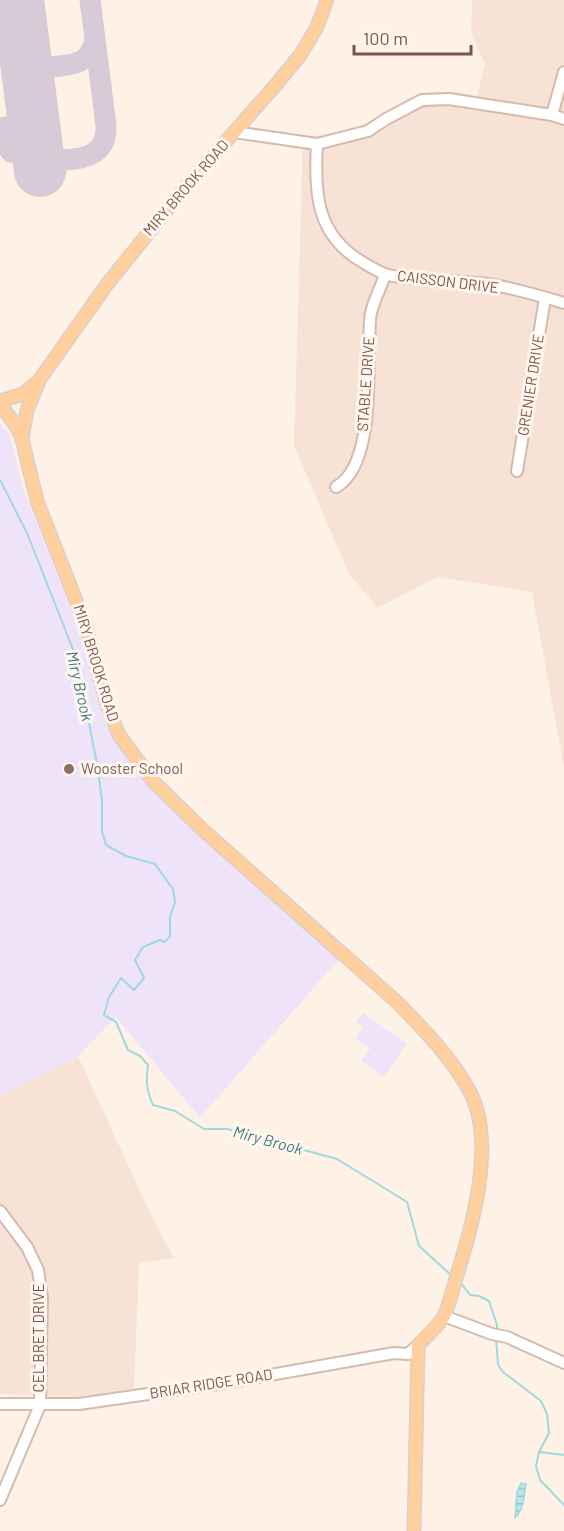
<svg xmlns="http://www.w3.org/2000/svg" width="564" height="1531" viewBox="0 0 564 1531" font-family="Barlow,sans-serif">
<defs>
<pattern id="water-rules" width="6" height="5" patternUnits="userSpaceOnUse" patternTransform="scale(1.5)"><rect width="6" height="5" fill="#b9e8e9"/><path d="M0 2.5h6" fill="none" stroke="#9bbfbf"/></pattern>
</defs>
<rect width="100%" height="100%" fill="#fef2e7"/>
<!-- residential -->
<g fill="#f6e3d5">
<polygon points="472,0 564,0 564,768 532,592 437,577 378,608 349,574 294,445 303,139 356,129 416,96 431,93 454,92 477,96 485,64 471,34"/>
<polygon points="78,1056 150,1213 174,1258 139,1263 134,1390 83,1397 0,1394 0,1095"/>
</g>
<!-- education -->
<g fill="#efe3fa">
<polygon points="0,423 9,434 23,488 82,637 101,706 110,729 127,757 147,781 218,851 339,959 200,1118 116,1017 78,1056 0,1095"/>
<polygon points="363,1013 407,1044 384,1077 361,1060 370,1049 356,1038 363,1026 356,1022"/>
</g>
<!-- water -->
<path fill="url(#water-rules)" stroke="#9fd9dc" stroke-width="1.5" d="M521,1483L526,1484C524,1496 524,1509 515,1518L517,1492Z"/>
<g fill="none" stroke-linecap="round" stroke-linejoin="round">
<!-- stream -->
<g stroke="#9fd9dc" stroke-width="2">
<path d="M0,480L27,533L76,657L97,764L102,800V831L106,845L126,856L155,864L173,889L175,902L170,917V937L164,942L160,940L143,947L135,960L144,978L134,990L121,978L109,997L104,1015L116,1022L128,1050L140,1056L148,1065C146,1080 146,1090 153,1105L175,1111L204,1129H227L337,1159L407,1202L419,1246L452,1276"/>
<polyline points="461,1283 470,1295 479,1296 489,1301 497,1325 497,1331"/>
<polyline points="496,1339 498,1365 503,1372 541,1401 547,1414 549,1433 539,1452 536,1466 540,1480 564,1505"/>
<polyline points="540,1452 564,1455"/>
</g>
<!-- taxiway -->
<g stroke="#d9cad8" stroke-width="21">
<path d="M24,44C27,51 31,59 38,63C45,67 53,67 61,66C80,64 91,59 95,39"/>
<path d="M0,128C21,127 28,114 31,95"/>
<polyline points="0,137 11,152"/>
<path d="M36,139C40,147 44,153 52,157C59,161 67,160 75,159C96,156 107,146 106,125L90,0"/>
</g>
<!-- runway -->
<polyline stroke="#d9cad8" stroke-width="52" points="18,0 40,171"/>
<!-- minor casing -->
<g stroke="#d4bbae" stroke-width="14">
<g id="minor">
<polyline points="552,115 564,119"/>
<polyline points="234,132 317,144 368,131 386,119 422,100 449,99 552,115 564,72"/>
<path d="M317,144C314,193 316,236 364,263C371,267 380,273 388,275C421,282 455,280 488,284C514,288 540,296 564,303"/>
<polyline points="517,471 545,298"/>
<path d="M336,487C373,467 368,379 369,341C370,332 369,322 371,313C374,300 381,287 385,275"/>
<polyline points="0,1211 27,1247 38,1270 42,1297 40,1405 0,1500"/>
<polyline points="444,1316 492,1334 507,1337 564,1363"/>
<polyline points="0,1404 79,1404 231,1382 394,1353 408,1354 418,1345"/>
</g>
</g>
<!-- major casing -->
<g stroke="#dacfcc" stroke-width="15">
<g id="major">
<path d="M327,0L317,27L301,54L274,87L184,189L108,283L40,379L27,410L22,439L37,501L86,626L107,705L119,735L153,781L203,830L398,1003C424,1030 452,1058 470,1092C496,1142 473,1224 457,1275C453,1288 450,1302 445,1314C439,1326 427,1336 418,1345L414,1531"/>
<polyline points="0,401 23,394 35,384"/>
<polyline points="0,404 16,426 22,438"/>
</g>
</g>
<!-- minor -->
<use href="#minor" stroke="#fff" stroke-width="10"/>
<!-- major -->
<use href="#major" stroke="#ffd09d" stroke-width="12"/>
</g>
<!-- markers -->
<circle fill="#8d6e63" stroke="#fff7ef" stroke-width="2" cx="69" cy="769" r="6"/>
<g text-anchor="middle" stroke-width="6" stroke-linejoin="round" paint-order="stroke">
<!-- street labels -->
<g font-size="15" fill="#7a5549" stroke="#fff7ef">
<text transform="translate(186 188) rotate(-49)" y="5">MIRY BROOK ROAD</text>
<text transform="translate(448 282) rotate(7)" y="5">CAISSON DRIVE</text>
<text transform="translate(366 384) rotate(-86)" y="5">STABLE DRIVE</text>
<text transform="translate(531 385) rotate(-81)" y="5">GRENIER DRIVE</text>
<text transform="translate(96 663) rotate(73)" y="5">MIRY BROOK ROAD</text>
<text transform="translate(39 1338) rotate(-90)" y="5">CEL BRET DRIVE</text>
<text transform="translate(211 1384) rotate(-9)" y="5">BRIAR RIDGE ROAD</text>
</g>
<!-- education labels -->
<g font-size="15" fill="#785e54" stroke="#fff7ef" text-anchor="start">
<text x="81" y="774">Wooster School</text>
</g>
<!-- water labels -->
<g font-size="16" font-style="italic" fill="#3b7c80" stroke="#fff7ef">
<text transform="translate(80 686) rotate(77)" y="6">Miry Brook</text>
<text transform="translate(268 1140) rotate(15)" y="6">Miry Brook</text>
</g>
</g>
<!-- scale -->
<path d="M354 45v9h117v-9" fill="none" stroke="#7a5549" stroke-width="3"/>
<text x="363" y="45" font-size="18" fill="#7a5549" stroke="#fff7ef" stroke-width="4.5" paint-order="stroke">100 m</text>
</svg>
